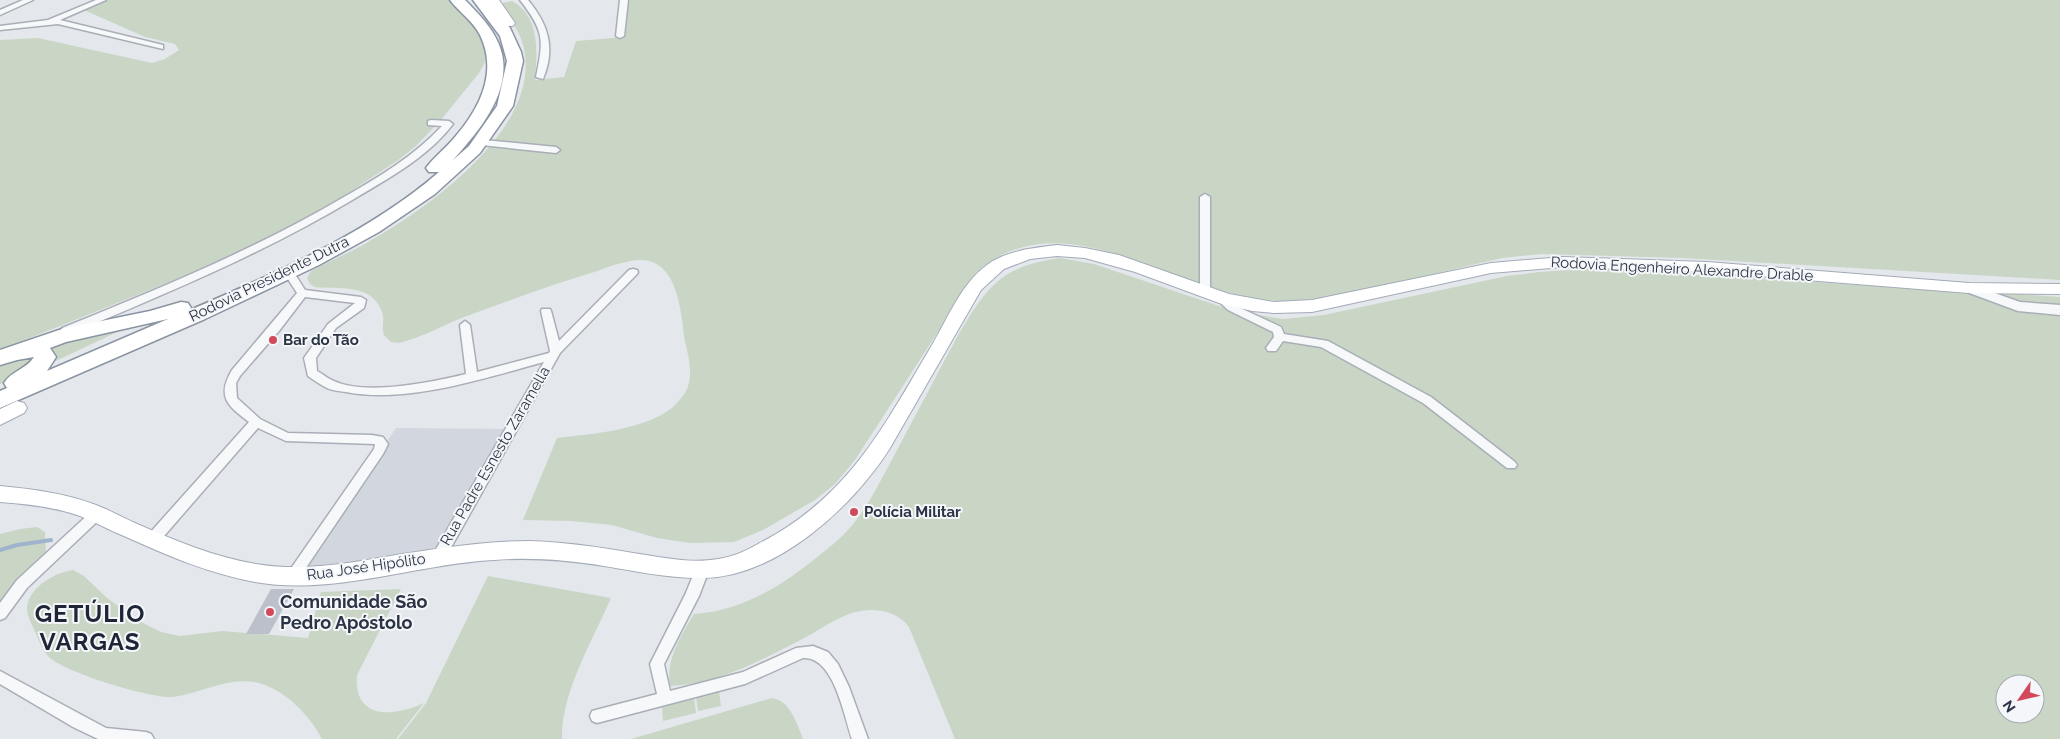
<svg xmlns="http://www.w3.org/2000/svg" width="2060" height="739" viewBox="0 0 2060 739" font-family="Raleway,sans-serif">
<rect width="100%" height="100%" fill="#e4e7ec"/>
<!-- built -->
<polygon fill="#d2d6de" points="396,428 506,429 435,547 425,552 301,571"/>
<!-- green -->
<g fill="#c9d6c5" fill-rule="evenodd">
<polygon points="107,0 453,0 484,36 487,54 484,64 479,73 440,121 415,147 397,161 325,208 229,258 0,350 0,40 38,38 152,63 165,59 179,50 175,44 145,37 84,10"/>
<path d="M627,0H2060V280L1682,258L1542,254L1502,258L1321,300C1286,304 1253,300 1219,290C1140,268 1050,207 976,273L855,460L835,484L815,500L763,530L734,542L690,543L657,538L612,525L572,521L523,520L557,438C591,434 646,430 673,407C679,401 686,393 688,386C693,372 688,355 685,341C681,314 679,263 643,260C626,259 607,268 591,273C547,286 503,303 459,319C440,327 420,338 399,343L391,342L384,335C381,327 385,320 382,312C371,282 338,290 315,287L310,284L307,278L311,271C329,261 347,254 365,244C425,210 541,130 524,49C521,33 510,19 502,6L503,3L512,1C541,17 537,53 535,80L564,77L576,41L625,37Z"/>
<path d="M1060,258L1094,264L1234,311L1283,319L1324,315L1507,276L1539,272L1587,269L1802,281L1971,293L2013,309L2060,316V739H955L909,627C898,612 878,608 861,611C841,614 823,628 806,637C764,659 718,684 670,686C666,659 680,637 694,614C741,611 780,587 816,558C826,550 838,541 847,531C867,510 881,479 895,454C910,425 926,396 941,367C956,340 974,302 997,282C1014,267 1038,261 1060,258ZM2005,684H2035V714H2005Z"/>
<polygon points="2002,293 2060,297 2060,307 2023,304 1998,294"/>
<polygon points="130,326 45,366 53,354 48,346"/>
<polygon points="37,355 18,376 0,384 0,362"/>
<polygon points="37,527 45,532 46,554 0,606 0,534 20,529"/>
<path d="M73,570L84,576L107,598L139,621L161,632L180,636L222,631L308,638L321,592L401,589L357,675C353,720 394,717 424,703L396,739H322C309,715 288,693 262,684C232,674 202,693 173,697C152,699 62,672 48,656C43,651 40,643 37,636C31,621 21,610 32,594C41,581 58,572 73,570Z"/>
<path d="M488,576L611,598C593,640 561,692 562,739H398L426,703Z"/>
<polygon points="719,691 721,706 698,711 696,697"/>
<polygon points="694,697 696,713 663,721 662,705"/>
<path d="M772,698C790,700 797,724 803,739H631Z"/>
</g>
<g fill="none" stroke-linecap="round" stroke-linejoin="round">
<!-- stream -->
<polyline stroke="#9fb4cc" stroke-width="4" points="0,550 17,545 51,540"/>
</g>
<!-- building -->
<polygon fill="#bbc0ca" points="271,589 294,589 269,634 246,634"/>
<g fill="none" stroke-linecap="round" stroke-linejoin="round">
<!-- minor casing -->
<g stroke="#a9aeb7" stroke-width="3">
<g id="minor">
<polygon points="23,0 33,0 0,15 0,10"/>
<polygon points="96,0 106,0 60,20 163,45 163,49 58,24 0,30 0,26 48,20"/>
<path d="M520,0H528C548,24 556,48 543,79L536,77C544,39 544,31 520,0Z"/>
<polygon points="620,0 628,0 624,36 620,38 616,36"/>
<path d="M431,120L449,121L453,124C428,157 389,178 354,199C264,253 167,293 70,334L66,335L61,331L62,328C158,289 254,250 344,197C379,177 414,156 442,126L428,125V121Z"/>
<polygon points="484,140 556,147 560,150 556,153 481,145 480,143"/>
<polygon points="1205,194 1210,197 1210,291 1205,294 1200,291 1200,197"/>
<path d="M633,269L637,270L638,272L637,274L560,353L444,560L439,561L434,560L432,556L544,362C485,378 406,404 346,392C340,391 333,391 327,388C321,385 314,380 308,376L304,358L328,324L355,303L305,297L279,331L240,376L236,383L237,398L260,419L288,433L372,435L383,437L388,444L383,454L297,581L292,582L287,581L285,577L374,449L375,444L286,441L258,428L158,543L153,544L148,543L146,539L148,535L249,422C228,406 216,397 232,370L297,293L284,273L285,271H293L305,290L361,297L366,300L364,308L336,328L316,358L317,371C323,374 328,379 334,381C366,396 433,382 466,374L460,325L465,321L470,325L477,372L549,353L550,351L541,311L542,309H550L551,311L559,341L629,270Z"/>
<polygon points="1219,294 1236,306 1281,327 1284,334 1328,341 1431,397 1515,462 1517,465 1515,468 1507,468 1423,403 1321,347 1283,341 1276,351 1268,351 1266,348 1274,337 1273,332 1228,310 1214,297"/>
<polygon points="97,509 102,511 103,514 102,517 27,588 5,618 0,620 0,603 17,580 92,511"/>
<path d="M702,565L707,566L709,570L699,596L664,664L670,691L743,672L796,648L813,646L828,652L838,664L849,687L868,739H852C844,716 834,656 803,658L745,684L597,723L592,721L590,716L592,711L657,694L650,664L685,595L697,566Z"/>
<polygon points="0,671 106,728 146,732 151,734 154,739 98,739 73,727 0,684"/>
</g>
</g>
<!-- tertiary casing -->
<g stroke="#a9aeb7" stroke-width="3">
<polygon id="tertiary" points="1969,284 2020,302 2060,305 2060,315 2018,311 1964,291 1962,288 1964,285"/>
</g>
<!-- primary casing -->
<g stroke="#a3abb8" stroke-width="2">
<g id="primary">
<polygon points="487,0 499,0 515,23 513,26 505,26"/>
<path d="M1057,245L1085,248L1119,255L1229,294L1274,302L1312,300L1491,263L1563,257L1707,262L1969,283L2060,284V294L1969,293L1707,272L1563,267L1491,273L1312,312L1274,313L1252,311L1219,303L1135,272L1085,258L1057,256L1030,259L1004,269L981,290L890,448C853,507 774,580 699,578C667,578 635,571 604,566C567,560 531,557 494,560C416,564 333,596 255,582C210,574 166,555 124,536C109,530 95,522 80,516C55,507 27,504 0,502V486C32,489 65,493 96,505C109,510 122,517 135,523C173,540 214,557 256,564C303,572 350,563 396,555C440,548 485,541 530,541C564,542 599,547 633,553C661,557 690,564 718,559C732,557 746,551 758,544C848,498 883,428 932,345C948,318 961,284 987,265C1007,250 1034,248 1057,245Z"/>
<polygon points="17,401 24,403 27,408 24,413 0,425 0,409"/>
</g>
</g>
<!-- motorway casing -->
<g stroke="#8b94a3" stroke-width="3">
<path id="motorway" d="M450,0H465C480,15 497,32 502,54C511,94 478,132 453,160L469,146L497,106L507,61L500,36L473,0H488L510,28L521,52L523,61L513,106L480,153L435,194L379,232L319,265L205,319L0,408V391L7,388L4,383C11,371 27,369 34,357L17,360L0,365V350L62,329L150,311L181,302L188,303L191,308L190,310C274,274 369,233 439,172H429L426,168C434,157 446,148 455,137C480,108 498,72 480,35C473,21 459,12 450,0ZM168,319L47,371L56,357L50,348L66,342Z"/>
</g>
<!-- minor -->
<use href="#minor" fill="#f7f8fa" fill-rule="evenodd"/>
<!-- tertiary -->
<use href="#tertiary" fill="#f7f8fa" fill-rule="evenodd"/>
<!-- primary -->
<use href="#primary" fill="#fff" fill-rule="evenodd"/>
<!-- motorway -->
<use href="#motorway" fill="#fff" fill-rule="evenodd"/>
</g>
<!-- markers -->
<g fill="#d1495b" stroke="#f4f6f9" stroke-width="2">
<circle cx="273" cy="340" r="5"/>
<circle cx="854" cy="512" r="5"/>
<circle cx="270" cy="612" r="5"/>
</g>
<g text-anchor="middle" stroke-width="4" stroke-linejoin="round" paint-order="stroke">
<!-- street labels -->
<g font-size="15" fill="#2b3445" stroke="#f4f6f9">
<text transform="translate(1682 269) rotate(3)" y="5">Rodovia Engenheiro Alexandre Drable</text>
<text transform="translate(269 279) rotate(-26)" y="5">Rodovia Presidente Dutra</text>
<text transform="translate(495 456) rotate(-60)" y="5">Rua Padre Esnesto Zaramella</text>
<text transform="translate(366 567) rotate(-8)" y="5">Rua José Hipólito</text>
</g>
<!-- poi labels -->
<g font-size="15" font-weight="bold" fill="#2b3445" stroke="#f4f6f9" text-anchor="start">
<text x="283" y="345">Bar do Tão</text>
<text x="864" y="517">Polícia Militar</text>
</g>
<!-- near-poi labels -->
<g font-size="18" font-weight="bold" fill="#2b3445" stroke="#f4f6f9" text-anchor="start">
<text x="280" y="608">Comunidade São<tspan x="280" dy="21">Pedro Apóstolo</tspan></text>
</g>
<!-- near-district labels -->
<g font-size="24" font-weight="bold" letter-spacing="1" fill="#1d2536" stroke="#f4f6f9">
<text x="90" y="622">GETÚLIO<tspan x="90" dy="28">VARGAS</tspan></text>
</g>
</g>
<!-- north arrow -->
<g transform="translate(2020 699) rotate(236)"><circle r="24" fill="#f4f6f9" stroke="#a4a8b1"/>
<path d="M0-4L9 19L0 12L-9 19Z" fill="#d1495b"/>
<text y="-8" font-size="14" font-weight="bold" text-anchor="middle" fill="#2b3445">N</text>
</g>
</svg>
